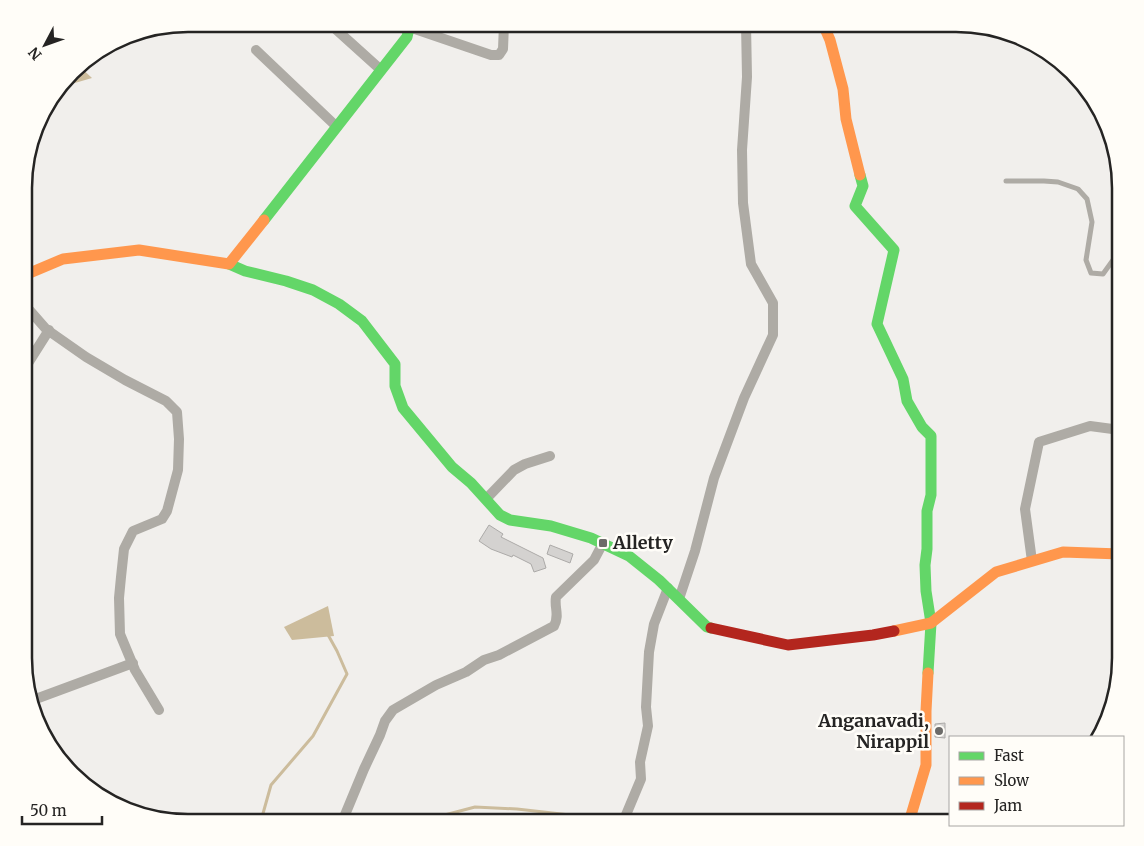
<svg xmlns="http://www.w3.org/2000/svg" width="1144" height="846" viewBox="0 0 1144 846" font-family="Merriweather,serif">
<rect width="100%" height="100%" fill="#f1efec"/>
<!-- water -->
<g fill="#ccbc9c">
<polygon points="79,66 92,78 61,87"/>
<polygon points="328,606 334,636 292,640 284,627"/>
</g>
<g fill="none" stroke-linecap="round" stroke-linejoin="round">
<!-- stream -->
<g stroke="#ccbc9c" stroke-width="3">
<polyline points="264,822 262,817 271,785 313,736 347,674 337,651 327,633"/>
<polyline points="418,822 475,807 517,809 570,815 587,822"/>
</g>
</g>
<!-- building -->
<g fill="#d4d2d0" stroke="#acaaa8">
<polygon points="489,525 503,534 501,537 543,558 546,568 534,572 531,564 513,555 512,557 491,549 479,541"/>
<polygon points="550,545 573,554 570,563 547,554"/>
<polygon points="945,723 945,738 935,737 935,724"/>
</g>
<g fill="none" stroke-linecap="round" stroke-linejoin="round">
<!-- lane -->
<polyline stroke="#aeaba5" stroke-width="5" points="1006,181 1044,181 1058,182 1078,189 1087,199 1092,222 1086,260 1091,273 1103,274 1113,260 1120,247"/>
<!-- street -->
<g stroke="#aeaba5" stroke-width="10">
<polyline points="330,24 381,70"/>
<polyline points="409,27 491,55 499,55 503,49 504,24"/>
<polyline points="256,50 337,127"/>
<polyline points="25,305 46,329 86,357 125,380 166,401 177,412 179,439 178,470 167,511 162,519 133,531 124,549 121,577 119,598 120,634 135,670 159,710"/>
<polyline points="25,368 49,330"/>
<polyline points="486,499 514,470 525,464 550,456"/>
<polyline points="1032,561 1025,509 1039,442 1090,426 1120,430"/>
<polyline points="679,599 695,551 714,478 744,398 773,335 773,303 751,264 743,203 742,150 747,77 746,24"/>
<polyline points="33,700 133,663"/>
<path d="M342,822L364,769L380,735L385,721L393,710L436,685L466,672L484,660L499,655L554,626C560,615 554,608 556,597L594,560L603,543"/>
<polyline points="623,822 641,779 640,762 648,726 646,707 649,652 654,624 668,588"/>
</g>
<!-- fast -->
<g stroke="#63d668" stroke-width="11">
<polyline points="860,175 863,186 855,206 894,250 877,324 903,379 907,401 922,427 931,436 931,495 927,511 927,549 925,565 926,591 931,623 928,673"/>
<polyline points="264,220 407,37 410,24"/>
<polyline points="229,264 245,271 286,281 313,290 339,304 362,321 395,364 395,386 403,408 452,467 471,483 500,515 510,520 551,526 591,538 629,556 659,580 707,627 711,628"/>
</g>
<!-- slow -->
<g stroke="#ff974d" stroke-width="11">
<polyline points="823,24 830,40 843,89 846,119 860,175"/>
<polyline points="25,275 63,259 139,250 229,264 264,220"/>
<polyline points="894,631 931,623 996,572 1063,552 1120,554"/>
<polyline points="909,822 926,765 926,711 928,673"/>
</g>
<!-- jam -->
<polyline stroke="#b3261e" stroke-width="11" points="711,628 788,645 873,635 894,631"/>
</g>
<!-- markers -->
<g fill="#6c6b69" stroke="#fffdf8" stroke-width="2">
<rect x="598" y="538" width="10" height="10" rx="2.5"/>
<circle cx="939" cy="731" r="5"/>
</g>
<g text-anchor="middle" stroke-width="5" stroke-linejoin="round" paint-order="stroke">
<!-- poi labels -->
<g font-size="18" font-weight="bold" fill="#252423" stroke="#fffdf8" text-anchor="start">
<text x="613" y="549">Alletty</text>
<text x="929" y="727" text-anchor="end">Anganavadi,<tspan x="929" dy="21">Nirappil</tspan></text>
</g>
</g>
<!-- crop -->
<path d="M0 0H1144V846H0ZM188 32H956A156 156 0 0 1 1112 188V658A156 156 0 0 1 956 814H188A156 156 0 0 1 32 658V188A156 156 0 0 1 188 32Z" fill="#fffdf8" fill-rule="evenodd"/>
<path fill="none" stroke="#252423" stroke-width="2.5" d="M188 32H956A156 156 0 0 1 1112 188V658A156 156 0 0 1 956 814H188A156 156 0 0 1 32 658V188A156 156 0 0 1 188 32Z"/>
<!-- legend -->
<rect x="949" y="736" width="175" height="90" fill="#fffdf8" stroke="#a8a6a3"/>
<rect x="959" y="752" width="25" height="8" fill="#63d668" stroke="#a8a6a3"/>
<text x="994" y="761" font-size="15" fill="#252423">Fast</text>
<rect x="959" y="777" width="25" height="8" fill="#ff974d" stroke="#a8a6a3"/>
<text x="994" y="786" font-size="15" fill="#252423">Slow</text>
<rect x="959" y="802" width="25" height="8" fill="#b3261e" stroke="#a8a6a3"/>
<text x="994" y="811" font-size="15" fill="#252423">Jam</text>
<!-- north arrow -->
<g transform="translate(45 45) rotate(229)" stroke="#fffdf8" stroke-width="4" paint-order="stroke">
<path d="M0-4L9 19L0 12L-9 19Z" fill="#252423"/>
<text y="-8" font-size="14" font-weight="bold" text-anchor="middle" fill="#252423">N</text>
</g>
<!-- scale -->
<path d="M22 816v8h80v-8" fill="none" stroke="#252423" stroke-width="2.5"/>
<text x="30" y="816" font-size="15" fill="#252423" stroke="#fffdf8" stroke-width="4" paint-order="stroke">50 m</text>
</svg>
